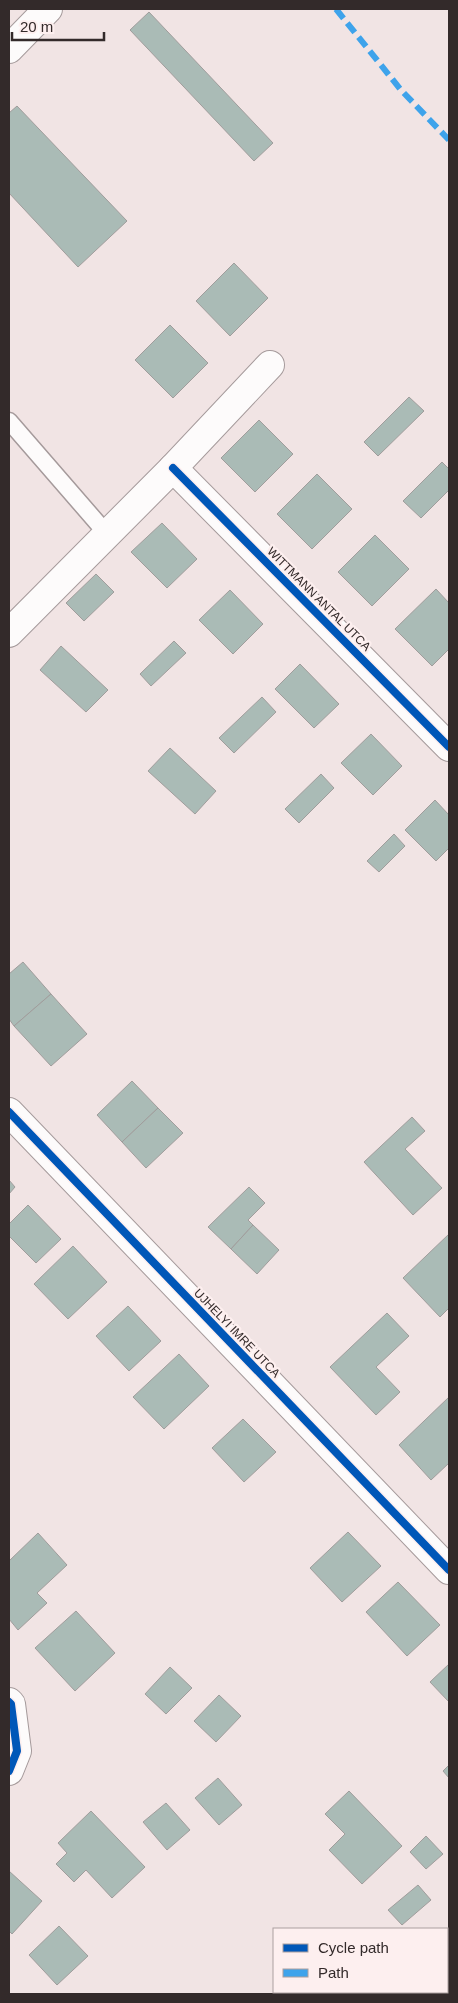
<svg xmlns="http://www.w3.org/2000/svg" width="458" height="2003" viewBox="0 0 458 2003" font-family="Helvetica,sans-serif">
<rect width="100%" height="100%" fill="#f1e4e4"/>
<!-- building -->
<g fill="#aabbb6" stroke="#a09d9c">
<polygon points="149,12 273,143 254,161 130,30"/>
<polygon points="17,106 127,221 78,267 9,193 9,113"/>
<polygon points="234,263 268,298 230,336 196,301"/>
<polygon points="170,325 208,363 173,398 135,360"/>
<polygon points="409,397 424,411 378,456 364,442"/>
<polygon points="259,420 293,454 255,492 221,458"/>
<polygon points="442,462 449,469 449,490 421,518 403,501"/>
<polygon points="317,474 352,509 312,549 277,514"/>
<polygon points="162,523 197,559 167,588 131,552"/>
<polygon points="375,535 409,569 372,606 338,572"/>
<polygon points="96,574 114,592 84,621 66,603"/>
<polygon points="436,589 449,603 449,649 432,666 395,629"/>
<polygon points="230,590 263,624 233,654 199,620"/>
<polygon points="174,641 186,653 151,686 140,674"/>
<polygon points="61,646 108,690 86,712 40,670"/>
<polygon points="300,664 339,704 314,728 275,689"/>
<polygon points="262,697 276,712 234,753 219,738"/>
<polygon points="371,734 402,766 373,795 341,763"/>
<polygon points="170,748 216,791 195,814 148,771"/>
<polygon points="321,774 334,788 299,823 285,809"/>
<polygon points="435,800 449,815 449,848 436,861 405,830"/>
<polygon points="394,834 405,846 379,872 367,861"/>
<polygon points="23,962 51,994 14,1026 9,1019 9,974"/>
<polygon points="51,994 87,1034 51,1066 14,1026"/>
<polygon points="132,1081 158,1108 122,1142 97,1115"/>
<polygon points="158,1108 183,1133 146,1168 122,1142"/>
<polygon points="412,1117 425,1131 405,1149 442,1188 413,1215 364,1162"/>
<polygon points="9,1180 15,1187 9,1194"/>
<polygon points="249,1187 265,1203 248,1220 253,1225 231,1249 208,1227"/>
<polygon points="28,1205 61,1239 36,1263 9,1236 9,1224"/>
<polygon points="253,1225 279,1250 257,1274 231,1249"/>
<polygon points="449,1234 449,1308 440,1317 403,1278"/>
<polygon points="73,1246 107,1282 68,1319 34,1284"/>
<polygon points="128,1306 161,1341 129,1371 96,1336"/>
<polygon points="387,1313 409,1336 376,1367 400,1392 376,1415 330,1367"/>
<polygon points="179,1354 209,1386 164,1429 133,1397"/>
<polygon points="449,1397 449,1463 431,1480 399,1445"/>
<polygon points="243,1419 276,1452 244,1482 212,1448"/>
<polygon points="348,1532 381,1566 342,1602 310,1568"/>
<polygon points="38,1533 67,1565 37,1593 47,1603 18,1630 9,1619 9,1561"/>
<polygon points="398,1582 440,1625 407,1656 366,1612"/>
<polygon points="76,1611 115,1653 75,1691 35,1648"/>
<polygon points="449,1664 449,1702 430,1682"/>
<polygon points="170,1667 192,1688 166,1714 145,1694"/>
<polygon points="219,1695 241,1716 216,1742 194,1721"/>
<polygon points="449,1765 449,1778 443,1771"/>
<polygon points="218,1778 242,1805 219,1825 195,1798"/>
<polygon points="349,1791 402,1846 362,1884 329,1850 345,1834 325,1814"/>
<polygon points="166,1803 190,1830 167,1850 143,1822"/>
<polygon points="91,1811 145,1867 112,1898 86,1870 74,1882 56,1864 67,1853 58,1843"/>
<polygon points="426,1836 443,1854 426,1869 410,1852"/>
<polygon points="9,1871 42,1901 12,1934 9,1931"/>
<polygon points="418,1885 431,1900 402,1925 388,1910"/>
<polygon points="59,1926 88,1956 57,1985 29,1955"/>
<polygon points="449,1984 449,1994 437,1994 447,1992"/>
<polygon points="339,1992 387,1992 384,1994 341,1994"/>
</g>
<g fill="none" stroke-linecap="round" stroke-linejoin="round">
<!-- lane casing -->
<g stroke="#a59a9b" stroke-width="19">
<polyline id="lane" points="9,421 107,534"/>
</g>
<!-- street casing -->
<g stroke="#a59a9b" stroke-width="30">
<g id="street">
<polyline points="9,49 48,9"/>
<polyline points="173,468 449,747"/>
<polyline points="9,633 173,468 270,365"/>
<polyline points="9,1112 449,1570"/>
<polyline points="9,1702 11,1704 17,1751 9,1771"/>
</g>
</g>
<!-- lane -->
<use href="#lane" stroke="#fdfbfb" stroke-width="16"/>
<!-- street -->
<use href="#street" stroke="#fdfbfb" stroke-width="28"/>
<!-- quiet -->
<polyline stroke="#3ea3eb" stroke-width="6" stroke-dasharray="12 6" stroke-linecap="butt" points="336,9 401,90 449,140"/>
<!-- cycleway casing -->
<g stroke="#fdefef" stroke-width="11">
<g id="cycleway">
<polyline points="173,468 449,747"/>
<polyline points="9,1112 449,1570"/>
<polyline points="9,1702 11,1704 17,1751 9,1771"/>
</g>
</g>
<!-- cycleway -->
<use href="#cycleway" stroke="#0057b8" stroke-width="8"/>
</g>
<g text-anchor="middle" stroke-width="4.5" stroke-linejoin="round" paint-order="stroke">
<!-- street labels -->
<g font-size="12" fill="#332a2a" stroke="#fdefef">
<text transform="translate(319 599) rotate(45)" y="4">WITTMANN ANTAL UTCA</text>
<text transform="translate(237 1333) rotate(46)" y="4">UJHELYI IMRE UTCA</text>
</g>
</g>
<!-- border -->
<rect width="458" height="2003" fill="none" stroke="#332a2a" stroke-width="20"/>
<!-- legend -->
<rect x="273" y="1928" width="175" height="65" fill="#fdefef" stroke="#aca0a0"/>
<rect x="283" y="1944" width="25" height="8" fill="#0057b8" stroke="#aca0a0"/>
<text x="318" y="1953" font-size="15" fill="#332a2a">Cycle path</text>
<rect x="283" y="1969" width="25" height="8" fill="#3ea3eb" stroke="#aca0a0"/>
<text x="318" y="1978" font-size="15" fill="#332a2a">Path</text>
<!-- scale -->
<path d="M12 32v8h92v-8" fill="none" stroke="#332a2a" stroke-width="2.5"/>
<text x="20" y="32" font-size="15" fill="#332a2a" stroke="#fdefef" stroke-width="4" paint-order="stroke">20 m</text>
</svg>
